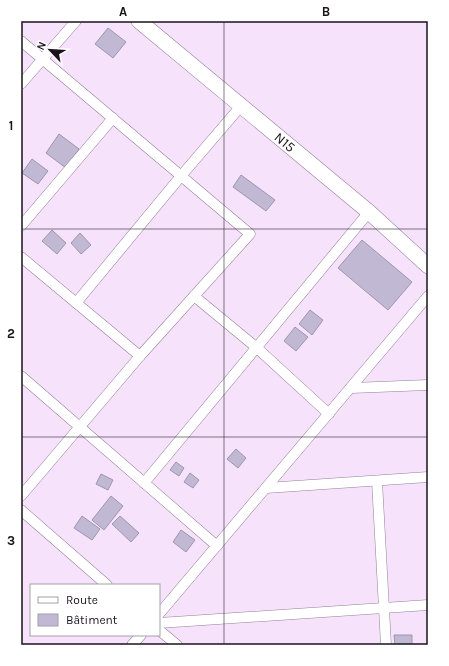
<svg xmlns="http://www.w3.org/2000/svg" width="449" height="666" viewBox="0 0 449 666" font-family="Karla,sans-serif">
<rect width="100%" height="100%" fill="#f6e2fb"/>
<!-- building -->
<g fill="#c1b8d4" stroke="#9e95b0">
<polygon points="108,28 126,42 113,58 95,44"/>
<polygon points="59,134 79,149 66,168 46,153"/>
<polygon points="32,159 48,171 38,184 22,173"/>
<polygon points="241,175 275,200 266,211 233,187"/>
<polygon points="52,230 66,243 57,254 42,241"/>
<polygon points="80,233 91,245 81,254 71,243"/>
<polygon points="362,240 412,282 388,310 338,268"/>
<polygon points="310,310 323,320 312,335 299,324"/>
<polygon points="295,327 308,337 296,351 284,341"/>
<polygon points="236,449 246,458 238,468 227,459"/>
<polygon points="176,462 184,468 179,476 170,470"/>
<polygon points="190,473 199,480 193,488 184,482"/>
<polygon points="101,474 113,480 108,490 96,484"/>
<polygon points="111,496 123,506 104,530 92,520"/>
<polygon points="82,516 100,529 92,540 74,528"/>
<polygon points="120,516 139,533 131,542 112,524"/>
<polygon points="181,530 195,540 186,552 173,542"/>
<polygon points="394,635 412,635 412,645 395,645"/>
</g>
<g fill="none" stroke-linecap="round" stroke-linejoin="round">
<!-- street casing -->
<g stroke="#938097" stroke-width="11">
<g id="street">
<polyline points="21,41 250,234 140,356 21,496"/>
<polyline points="21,84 76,21"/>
<polyline points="21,226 113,118"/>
<polyline points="21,257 140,356"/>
<polyline points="194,296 257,348 329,414"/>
<polyline points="76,303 181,176 241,106"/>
<polyline points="21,376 217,546"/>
<polyline points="351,388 428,385"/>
<polyline points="377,481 386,645"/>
<polyline points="144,483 369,212"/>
<polyline points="266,488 428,477"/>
<polyline points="21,510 107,585"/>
<polyline points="159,614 428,296"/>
<polyline points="159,623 428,605"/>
<polyline points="159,630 177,645"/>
<polyline points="132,645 141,635"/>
</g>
</g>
<!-- primary casing -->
<g stroke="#938097" stroke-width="16">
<polyline id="primary" points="139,21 369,212 428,266"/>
</g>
<!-- street -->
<use href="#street" stroke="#fff" stroke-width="10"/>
<!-- primary -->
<use href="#primary" stroke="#fff" stroke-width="15"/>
</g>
<!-- grid -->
<path fill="none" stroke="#1a131c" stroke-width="1" stroke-opacity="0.55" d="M224,21V645M21,229H428M21,437H428"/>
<g text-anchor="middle" stroke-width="3.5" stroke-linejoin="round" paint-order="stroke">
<!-- street labels -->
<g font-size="14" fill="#1a131c" stroke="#fff">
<text transform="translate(285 142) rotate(40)" y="5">N15</text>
</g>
</g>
<!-- border -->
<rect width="449" height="666" fill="none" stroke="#ffffff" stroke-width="44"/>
<!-- legend -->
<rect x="30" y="584" width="130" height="52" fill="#ffffff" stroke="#a3a1a4"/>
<rect x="38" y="597" width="20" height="6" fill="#ffffff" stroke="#a3a1a4"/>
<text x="66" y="604" font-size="12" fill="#1a131c">Route</text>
<rect x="38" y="614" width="20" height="12" fill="#c1b8d4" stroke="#a3a1a4"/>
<text x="66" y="624" font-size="12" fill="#1a131c">Bâtiment</text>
<!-- north arrow -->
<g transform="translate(50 50) rotate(295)" stroke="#ffffff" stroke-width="3" paint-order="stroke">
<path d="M0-3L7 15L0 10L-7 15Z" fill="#1a131c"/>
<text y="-6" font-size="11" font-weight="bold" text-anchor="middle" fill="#1a131c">N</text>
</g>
<rect x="22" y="22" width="405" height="622" fill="none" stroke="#1a131c" stroke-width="1.5"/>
<g font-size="13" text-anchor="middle" font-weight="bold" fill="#1a131c">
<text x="123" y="16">A</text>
<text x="326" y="16">B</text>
<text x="11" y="130">1</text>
<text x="11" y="338">2</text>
<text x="11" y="545">3</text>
</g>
</svg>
